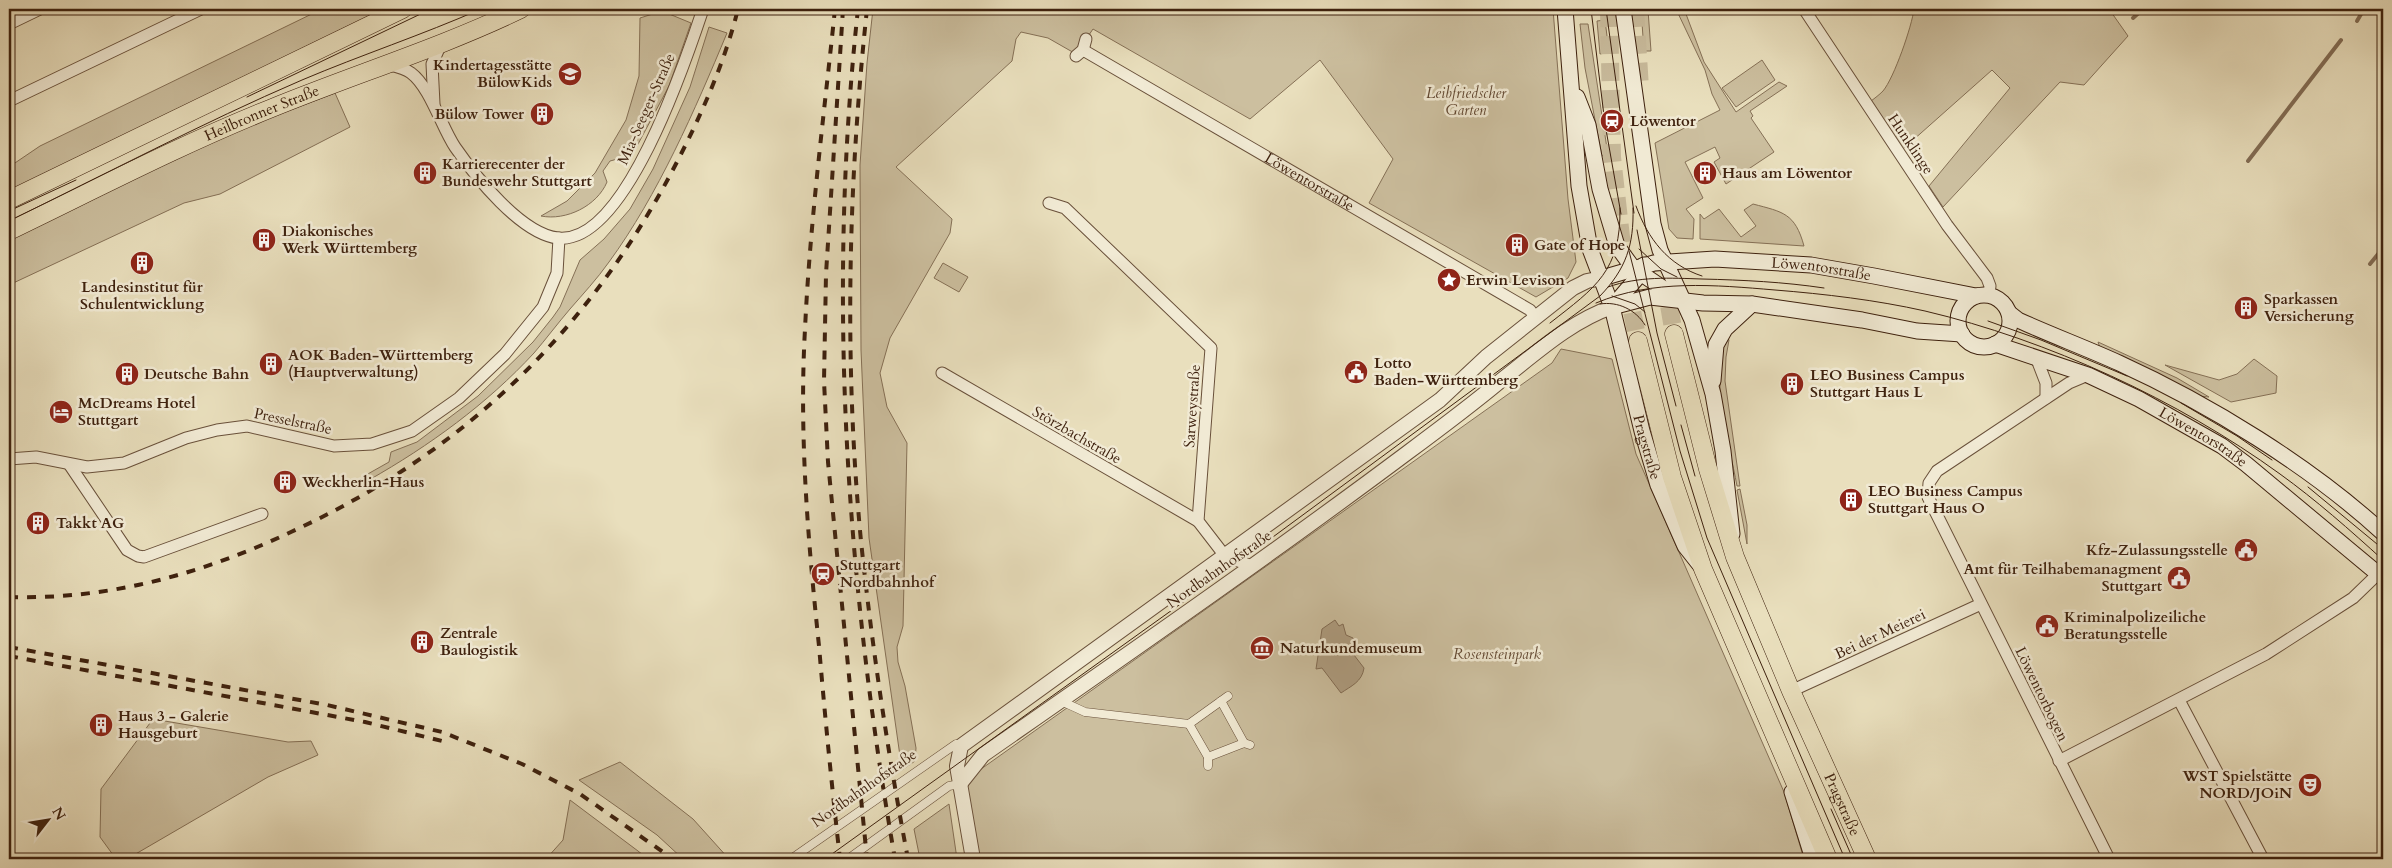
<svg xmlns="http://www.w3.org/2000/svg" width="2392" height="868" viewBox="0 0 2392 868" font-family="Cardo,serif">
<rect width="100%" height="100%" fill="#e9dfbd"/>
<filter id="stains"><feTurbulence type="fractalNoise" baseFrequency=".004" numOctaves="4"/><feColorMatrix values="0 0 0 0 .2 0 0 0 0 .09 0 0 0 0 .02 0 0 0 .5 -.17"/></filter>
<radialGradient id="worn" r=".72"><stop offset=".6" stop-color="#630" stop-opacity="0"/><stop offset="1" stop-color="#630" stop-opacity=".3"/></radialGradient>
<!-- green -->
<g fill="#ccbf9f" stroke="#857056">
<polygon points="322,9 383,9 9,191 9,167 40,146"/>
<polygon points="873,9 1553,9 1568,199 1576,262 1568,278 1536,297 1369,203 1393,159 1320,60 1250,119 1093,29 1076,54 1048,38 1021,32 1016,39 1012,61 896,167 952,219 950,233 890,338 880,373 887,407 907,443 903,626 897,647 898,662 905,686 916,748 915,761 902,770 869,538 861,350 860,165 867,63"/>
<polygon points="1641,9 1651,9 1648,10 1651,51 1644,51"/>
<polygon points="1676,9 1683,9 1686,14 1704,62 1736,112 1779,82 1787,86 1750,111 1753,116 1751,118 1774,152 1726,184 1714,162 1720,158 1715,147 1685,162 1703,198 1686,209 1694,219 1693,239 1677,238 1669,229 1655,143 1720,110 1712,94 1705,70"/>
<path d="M1914,9H2109L2128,36L2084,85L2060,82L1943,207L1929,186L2010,88L1992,70L1903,149L1871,101C1875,98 1879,95 1883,91C1894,78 1912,26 1914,9Z"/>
<path d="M662,11L691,23L669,86L637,146L629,156L610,161L603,171L607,182C597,206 566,221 541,216L567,201L595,173L626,120L639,76L640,18Z"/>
<polygon points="1605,20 1609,52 1600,54 1597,21"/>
<polygon points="1580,24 1588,24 1608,155 1602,156 1585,68"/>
<path d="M709,27L727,33C695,110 658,195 609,262C597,279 583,294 570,309C558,323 546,339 534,353C487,404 429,446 369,480L366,475L389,462L391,452L417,442L478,396L533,342L553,317L560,307L580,260L604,239L630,209L653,169L690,87Z"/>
<polygon points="1762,60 1775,80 1736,107 1722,88"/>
<polygon points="335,93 350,127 220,194 184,203 9,285 9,239 232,132"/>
<path d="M1753,204C1783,212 1795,213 1804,246L1700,239V214L1704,219L1719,209L1741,237L1756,226L1744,210Z"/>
<polygon points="943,263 968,277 959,292 934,278"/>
<path d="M1727,337L1729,340L1726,357L1725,381L1740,486H1737C1729,442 1709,380 1727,337Z"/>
<polygon points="2098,342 2177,378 2209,397 2197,396 2100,348"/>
<polygon points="1561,349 1612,359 1636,454 1784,792 1804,859 973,859 960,784 1552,363"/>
<polygon points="2254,359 2277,376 2276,393 2231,402 2165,365 2219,380 2237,374"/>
<polygon points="1740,489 1747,525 1747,544 1737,490"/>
<polygon points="153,719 288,742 311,741 318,755 268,777 127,859 116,859 100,837 101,789"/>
<polygon points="620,762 693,819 729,859 683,859 657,835 579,780"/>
<polygon points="570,800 638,851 648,859 546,859 563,840"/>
<polygon points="949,804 957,859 920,859 914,829"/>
</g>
<!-- water -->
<path fill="#af9e82" stroke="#826c54" d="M1335,620L1339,626L1343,624L1346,635L1353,638L1356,644L1354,655L1364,668C1362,682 1351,686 1341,693L1322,668L1316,669L1322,629Z"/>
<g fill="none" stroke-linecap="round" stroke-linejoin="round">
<!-- stream -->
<g stroke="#826c54" stroke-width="4">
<polyline points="2133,18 2143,9"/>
<polyline points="2357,21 2364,9"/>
<polyline points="2248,161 2341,40"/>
<polyline points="2370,264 2383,248"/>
</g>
<!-- primary-tunnel -->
<g stroke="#c7b99a" stroke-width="18" stroke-dasharray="18 9" stroke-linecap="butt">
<polyline points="1609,9 1612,157 1623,255"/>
<polyline points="1635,9 1640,88"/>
<polyline points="1660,253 1674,334"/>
<polyline points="1627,286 1638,341"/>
</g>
<!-- pedestrian casing -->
<g stroke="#69503a" stroke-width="9">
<g id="pedestrian">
<polyline points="1061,701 1085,712 1189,724 1228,696"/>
<polyline points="1221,701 1244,743"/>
<polyline points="1189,724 1208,757 1208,766"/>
<polyline points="1208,757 1244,743 1250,745"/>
<polyline points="791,859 956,744"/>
<polyline points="848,859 949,786 960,784"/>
</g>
</g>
<!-- minor casing -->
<g stroke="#69503a" stroke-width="13">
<g id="minor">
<polyline points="1804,9 1947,225 1987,278 1990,286 1989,295"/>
<polyline points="9,24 40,9"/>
<path id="s1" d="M1083,50L1530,310L1535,317"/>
<polyline points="1076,56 1083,50 1086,39"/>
<path d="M386,64C394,66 405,68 411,73C430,87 442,128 455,147C475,176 521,234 558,238C625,245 686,60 703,9"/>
<polyline points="9,101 201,9"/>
<polyline points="434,104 432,64 441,44"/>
<polyline points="1049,203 1065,208 1211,348 1198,521 1225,556 1252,566"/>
<polyline points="2036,357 2046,383 2046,398"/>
<polyline points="942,373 1198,521"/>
<polyline points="2088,375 2069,383 1937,471 1929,483 1928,497 2109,859"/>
<polyline points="9,459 36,457 87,467 124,463 186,438 217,430 247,426 334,446 372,444 412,431 459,398 505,354 543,307 557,273 559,238"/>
<polyline points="69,464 127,550 138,556 144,557 262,514"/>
<polyline points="1791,691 1981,604"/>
<polyline points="2179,700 2263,859"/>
<polyline points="2059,761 2266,654 2353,598 2383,569"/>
</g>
</g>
<!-- tertiary casing -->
<g stroke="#69503a" stroke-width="16">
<g id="tertiary">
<path d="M960,784L983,755C1125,656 1268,557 1407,453C1438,430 1469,407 1499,382C1534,355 1569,322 1612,307"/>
<polyline points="973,859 957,766 961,746 1440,400 1486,357 1573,288 1587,281 1602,278"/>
</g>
</g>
<!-- secondary casing -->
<g stroke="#3e210e" stroke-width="17">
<g id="secondary">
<path id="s2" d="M1565,9L1579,186L1590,249L1612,307L1642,431L1658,485L1685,546L1700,565"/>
<polyline points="1623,9 1653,224 1660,250 1692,320 1713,394 1723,451 1732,534"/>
<polyline points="1577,97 1588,125 1600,189 1617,246 1633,268 1676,297"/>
<path id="s3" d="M1602,278L1654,263L1715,259L1811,265L1874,276L1976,296"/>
<circle cx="1984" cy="321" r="26"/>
<polyline points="1613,306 1636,279 1644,265"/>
<polyline points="1612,307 1650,297 1703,303 1752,304 1862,320 1917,331 1962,334"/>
<path d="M2009,313L2018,320C2051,335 2086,348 2119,363C2209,404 2310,466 2383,533"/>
<path id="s4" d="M1995,344L2088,375L2139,399L2222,446L2246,464L2383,578"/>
<polyline points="1713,381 1716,345 1725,329 1752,304"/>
<polyline points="1792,792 1813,859"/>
</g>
</g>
<!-- primary casing -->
<g stroke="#3e210e" stroke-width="19">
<g id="primary">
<polyline points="9,200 403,9"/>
<path id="s5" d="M9,231C96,189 182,144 272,108C355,74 440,48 521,9"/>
<path id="s6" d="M1674,334L1708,469L1735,557L1791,691L1867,859"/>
<polyline points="1638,341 1672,477 1703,569 1828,859"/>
</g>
</g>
<!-- pedestrian -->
<use href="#pedestrian" stroke="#f1ead4" stroke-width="8"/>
<!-- minor -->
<use href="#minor" stroke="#f1ead4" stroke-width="11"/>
<!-- tertiary -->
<use href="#tertiary" stroke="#f1ead4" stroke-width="14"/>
<!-- secondary -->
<use href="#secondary" stroke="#f1ead4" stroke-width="15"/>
<!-- primary -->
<use href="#primary" stroke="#e9dfbd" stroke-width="18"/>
<!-- tram -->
<g stroke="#3e210e" stroke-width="1">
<polyline points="1591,9 1605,124 1621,214"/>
<polyline points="1606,9 1634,213"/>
<polyline points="247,97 431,9"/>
<path d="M1636,206C1648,239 1668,265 1702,276"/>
<polyline points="9,211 76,180"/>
<path d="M9,221C106,174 202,123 302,80C361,55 422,35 481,9"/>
<polyline points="1637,230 1657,333 1676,406"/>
<polyline points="1639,249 1661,269 1677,277"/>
<polyline points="1629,251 1680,451 1707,538 1845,859"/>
<path d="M1608,287C1639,276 1670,278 1702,279C1743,280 1784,282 1824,288"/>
<polyline points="1612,296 1635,304 1645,312"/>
<path d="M1596,303C1653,279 1715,285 1775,290C1825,294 1876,300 1925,311C2048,340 2178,400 2280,474C2316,500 2350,530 2383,560"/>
<path d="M1600,304C1618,301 1636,310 1645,325"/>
<polyline points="1988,321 2041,340 2127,376"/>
<path d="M1550,323C1596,287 1621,271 1620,208"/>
<polyline points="2181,403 2237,436 2272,460"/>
<polyline points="1681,425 1695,476"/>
<polyline points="2308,487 2383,549"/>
<polyline points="1831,809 1853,859"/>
<path d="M825,859L1239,562L1600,296C1626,269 1634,245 1633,208"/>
</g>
<!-- rail -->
<g stroke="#3e210e" stroke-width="4" stroke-dasharray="9 9" stroke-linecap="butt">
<path d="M835,9C824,115 810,222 805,329C799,435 808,541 819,646C825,717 832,788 840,859"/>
<polyline points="843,9 826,274 824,381 828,462 867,859"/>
<path d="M858,9C827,292 846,579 895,859"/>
<path d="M867,9C848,185 844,364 861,541C872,647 888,754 908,859"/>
<path d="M9,597C108,600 202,574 291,532C465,452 592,329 679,158C703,111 725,61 738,9"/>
<polyline points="9,647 327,705 442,732 522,764 580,794 673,859"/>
<polyline points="9,656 365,722 450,743"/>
</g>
</g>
<!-- icons -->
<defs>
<g id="school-disc" transform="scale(1.25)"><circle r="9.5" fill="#8f2418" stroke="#f1ead4"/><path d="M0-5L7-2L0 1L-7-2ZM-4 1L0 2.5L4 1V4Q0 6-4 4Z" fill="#fff"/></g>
<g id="building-disc" transform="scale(1.25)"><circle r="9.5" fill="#8f2418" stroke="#f1ead4"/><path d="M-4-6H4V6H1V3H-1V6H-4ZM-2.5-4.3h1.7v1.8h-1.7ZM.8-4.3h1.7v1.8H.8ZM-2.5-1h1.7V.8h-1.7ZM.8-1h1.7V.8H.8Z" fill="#fff"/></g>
<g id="station-disc" transform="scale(1.25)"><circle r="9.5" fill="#8f2418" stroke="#f1ead4"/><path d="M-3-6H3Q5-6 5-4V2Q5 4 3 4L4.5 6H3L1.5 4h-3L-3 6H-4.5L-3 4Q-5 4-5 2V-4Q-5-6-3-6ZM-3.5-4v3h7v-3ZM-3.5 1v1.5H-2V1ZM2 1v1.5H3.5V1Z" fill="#fff"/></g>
<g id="sight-disc" transform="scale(1.25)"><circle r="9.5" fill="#8f2418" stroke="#f1ead4"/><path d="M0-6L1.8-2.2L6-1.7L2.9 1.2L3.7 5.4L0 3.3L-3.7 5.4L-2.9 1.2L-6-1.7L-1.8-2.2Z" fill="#fff"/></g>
<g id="civic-disc" transform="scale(1.25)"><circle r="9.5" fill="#8f2418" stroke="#f1ead4"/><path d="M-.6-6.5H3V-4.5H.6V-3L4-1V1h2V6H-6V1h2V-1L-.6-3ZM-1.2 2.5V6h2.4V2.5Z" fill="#fff"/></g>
<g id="hotel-disc" transform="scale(1.25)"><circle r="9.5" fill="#8f2418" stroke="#f1ead4"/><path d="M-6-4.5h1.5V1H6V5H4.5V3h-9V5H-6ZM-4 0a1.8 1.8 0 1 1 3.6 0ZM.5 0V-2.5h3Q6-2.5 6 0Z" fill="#fff"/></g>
<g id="museum-disc" transform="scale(1.25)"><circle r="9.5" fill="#8f2418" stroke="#f1ead4"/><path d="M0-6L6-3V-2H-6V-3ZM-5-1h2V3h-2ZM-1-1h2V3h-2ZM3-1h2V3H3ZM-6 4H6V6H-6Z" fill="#fff"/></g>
<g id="theatre-disc" transform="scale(1.25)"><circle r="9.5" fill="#8f2418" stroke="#f1ead4"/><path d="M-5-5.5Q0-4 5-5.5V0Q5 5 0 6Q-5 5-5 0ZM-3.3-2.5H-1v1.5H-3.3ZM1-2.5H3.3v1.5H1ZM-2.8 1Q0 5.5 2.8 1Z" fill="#fff"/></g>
</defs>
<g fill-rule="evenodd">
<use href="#school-disc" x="570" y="74"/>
<use href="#building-disc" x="542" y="114"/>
<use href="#station-disc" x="1612" y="121"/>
<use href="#building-disc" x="425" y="173"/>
<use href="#building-disc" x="1705" y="173"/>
<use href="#building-disc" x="264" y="240"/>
<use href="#building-disc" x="1517" y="245"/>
<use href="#building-disc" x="142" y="263"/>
<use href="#sight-disc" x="1449" y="280"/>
<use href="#building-disc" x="2246" y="308"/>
<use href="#building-disc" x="271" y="364"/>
<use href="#civic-disc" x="1356" y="372"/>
<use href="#building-disc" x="127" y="374"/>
<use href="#building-disc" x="1792" y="384"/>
<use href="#hotel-disc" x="61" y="412"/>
<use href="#building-disc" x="285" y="482"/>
<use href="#building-disc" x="1851" y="500"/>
<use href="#building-disc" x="38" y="523"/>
<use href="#civic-disc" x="2246" y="550"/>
<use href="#station-disc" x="823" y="574"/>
<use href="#civic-disc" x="2179" y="578"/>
<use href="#civic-disc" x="2047" y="626"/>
<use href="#building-disc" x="422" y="642"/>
<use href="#museum-disc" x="1262" y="648"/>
<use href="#building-disc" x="101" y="725"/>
<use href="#theatre-disc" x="2310" y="785"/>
</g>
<g text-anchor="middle" stroke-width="5" stroke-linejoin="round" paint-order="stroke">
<!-- poi labels -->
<g font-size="15" font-weight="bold" fill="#3e210e" stroke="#f1ead4" text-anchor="start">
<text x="552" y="70" text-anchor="end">Kindertagesstätte<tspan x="552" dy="17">BülowKids</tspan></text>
<text x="524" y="119" text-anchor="end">Bülow Tower</text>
<text x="1630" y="126">Löwentor</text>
<text x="442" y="169">Karrierecenter der<tspan x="442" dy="17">Bundeswehr Stuttgart</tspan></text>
<text x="1722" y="178">Haus am Löwentor</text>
<text x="282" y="236">Diakonisches<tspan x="282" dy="17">Werk Württemberg</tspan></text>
<text x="1534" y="250">Gate of Hope</text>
<text x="1466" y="285">Erwin Levison</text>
<text x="142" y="292" text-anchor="middle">Landesinstitut für<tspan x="142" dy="17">Schulentwicklung</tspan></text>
<text x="2264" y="304">Sparkassen<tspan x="2264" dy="17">Versicherung</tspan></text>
<text x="288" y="360">AOK Baden-Württemberg<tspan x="288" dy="17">(Hauptverwaltung)</tspan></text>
<text x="1374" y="368">Lotto<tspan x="1374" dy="17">Baden-Württemberg</tspan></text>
<text x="144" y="379">Deutsche Bahn</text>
<text x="1810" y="380">LEO Business Campus<tspan x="1810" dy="17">Stuttgart Haus L</tspan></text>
<text x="78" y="408">McDreams Hotel<tspan x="78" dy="17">Stuttgart</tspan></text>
<text x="302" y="487">Weckherlin-Haus</text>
<text x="1868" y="496">LEO Business Campus<tspan x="1868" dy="17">Stuttgart Haus O</tspan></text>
<text x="56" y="528">Takkt AG</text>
<text x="2228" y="555" text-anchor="end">Kfz-Zulassungsstelle</text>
<text x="840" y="570">Stuttgart<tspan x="840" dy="17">Nordbahnhof</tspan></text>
<text x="2162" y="574" text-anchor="end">Amt für Teilhabemanagment<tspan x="2162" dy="17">Stuttgart</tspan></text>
<text x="2064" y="622">Kriminalpolizeiliche<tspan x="2064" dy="17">Beratungsstelle</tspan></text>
<text x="440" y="638">Zentrale<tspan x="440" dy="17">Baulogistik</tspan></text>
<text x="1280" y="653">Naturkundemuseum</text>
<text x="118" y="721">Haus 3 - Galerie<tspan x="118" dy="17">Hausgeburt</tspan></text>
<text x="2292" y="781" text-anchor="end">WST Spielstätte<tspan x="2292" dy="17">NORD/JOiN</tspan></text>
</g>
<!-- park labels -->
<g font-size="15" font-style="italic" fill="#624832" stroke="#f1ead4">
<text x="1466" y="98">Leibfriedscher<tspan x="1466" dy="17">Garten</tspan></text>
<text x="1497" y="659">Rosensteinpark</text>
</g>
<!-- street labels -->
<g font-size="15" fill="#3e210e" stroke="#f1ead4">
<text transform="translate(646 109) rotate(-66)" y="5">Mia-Seeger-Straße</text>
<text dy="5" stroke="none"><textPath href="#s5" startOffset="279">Heilbronner Straße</textPath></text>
<text transform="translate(1911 144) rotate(56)" y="5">Hunklinge</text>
<text dy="5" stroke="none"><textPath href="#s1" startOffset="262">Löwentorstraße</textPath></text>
<text dy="5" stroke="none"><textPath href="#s3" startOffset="222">Löwentorstraße</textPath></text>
<text transform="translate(1192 406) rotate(-86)" y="5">Sarweystraße</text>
<text transform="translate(293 421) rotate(12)" y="5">Presselstraße</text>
<text transform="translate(1077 435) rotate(30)" y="5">Störzbachstraße</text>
<text dy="5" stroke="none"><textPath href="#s4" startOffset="229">Löwentorstraße</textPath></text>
<text dy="5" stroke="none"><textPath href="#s2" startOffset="448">Pragstraße</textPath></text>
<text transform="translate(1219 569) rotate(-35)" y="5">Nordbahnhofstraße</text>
<text transform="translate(1880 634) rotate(-25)" y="5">Bei der Meierei</text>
<text transform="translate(2042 694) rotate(64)" y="5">Löwentorbogen</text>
<text transform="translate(864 788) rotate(-35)" y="5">Nordbahnhofstraße</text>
<text dy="5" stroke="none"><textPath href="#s6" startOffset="501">Pragstraße</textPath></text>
</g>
</g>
<!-- margin -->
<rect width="2392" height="868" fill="none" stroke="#e9dfbd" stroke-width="30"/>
<rect x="10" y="10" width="2372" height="848" fill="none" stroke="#3e210e" stroke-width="2.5"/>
<rect x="15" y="15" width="2362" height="838" fill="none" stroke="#3e210e"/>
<!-- north arrow -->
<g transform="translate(48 820) rotate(59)" stroke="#f1ead4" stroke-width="4" paint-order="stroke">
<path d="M0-4L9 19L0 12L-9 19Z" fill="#3e210e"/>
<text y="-8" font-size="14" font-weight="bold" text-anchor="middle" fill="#3e210e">N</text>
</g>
<rect width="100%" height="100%" filter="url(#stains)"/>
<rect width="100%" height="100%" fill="url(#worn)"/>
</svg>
